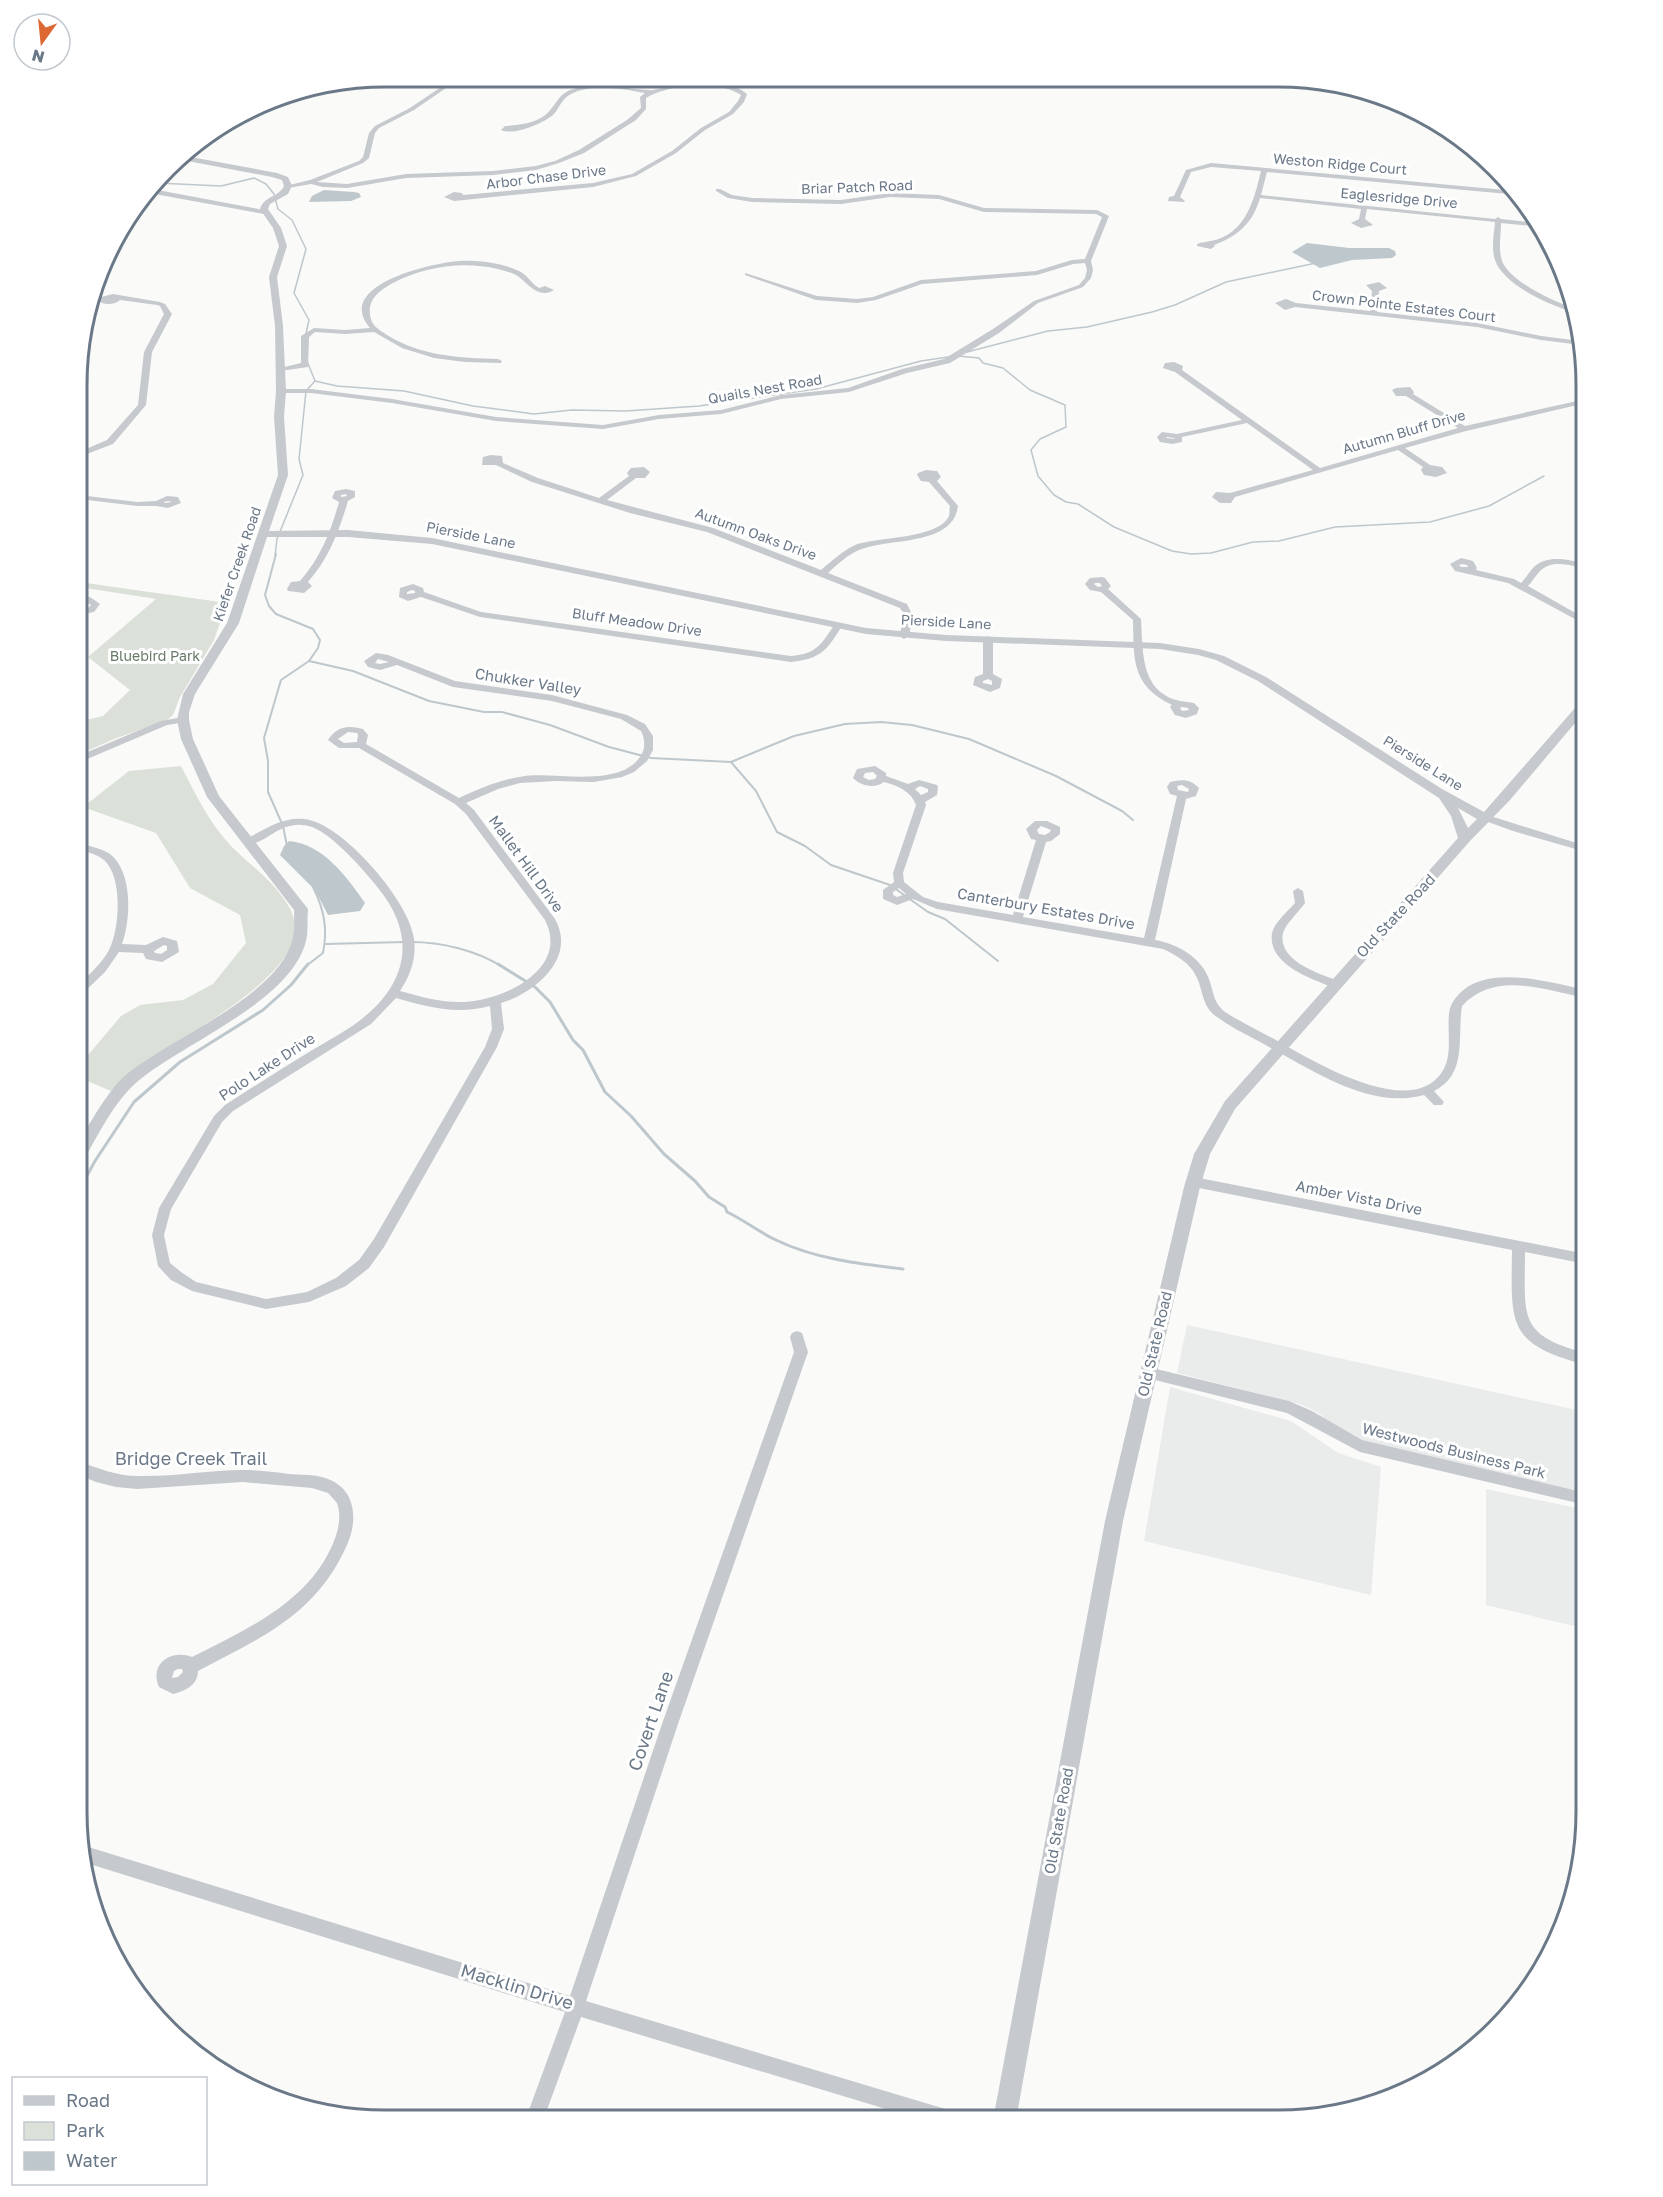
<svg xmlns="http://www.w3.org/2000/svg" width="1663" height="2197" viewBox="0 0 1663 2197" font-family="'Golos Text',sans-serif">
<rect width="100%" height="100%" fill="#fafaf8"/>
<!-- built -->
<g fill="#eaeceb">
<polygon points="1187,1325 1586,1412 1586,1495 1369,1445 1344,1433 1317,1412 1300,1404 1177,1373"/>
<polygon points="1170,1387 1291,1421 1338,1453 1381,1467 1371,1595 1144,1541"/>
<polygon points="1486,1489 1586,1510 1586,1629 1486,1605"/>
</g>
<!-- green -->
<g fill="#dbe1d9">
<polygon points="79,582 227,603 214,640 180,697 173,715 167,720 114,739 78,755 78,722 103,716 130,690 88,657 156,599 79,587"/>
<path d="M181,766C196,795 209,823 232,847C248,863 268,877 281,895C289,905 297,919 295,932C290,982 181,1037 142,1063C131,1071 121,1082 111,1091L78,1077V1067L121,1016L140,1005L183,1000L213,984L246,943L240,915L190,888L156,833L83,807L129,771Z"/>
</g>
<!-- water -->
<g fill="#bec7cc">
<polygon points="324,190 354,192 359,193 361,197 351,201 309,202 312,196"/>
<polygon points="1307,243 1349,248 1389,248 1395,251 1396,255 1392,258 1352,260 1320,268 1292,252"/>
<path d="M289,841C323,844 347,877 365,903L360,911L328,915L315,890L280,855L284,846Z"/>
</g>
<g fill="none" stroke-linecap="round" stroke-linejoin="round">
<!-- stream-far2 -->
<g stroke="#bec7cc" stroke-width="1.5">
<polyline points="157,183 221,186 254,178 266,184 274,194 278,209 292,220 306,249 294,293 309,320 305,338"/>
<polyline points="967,352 1048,331 1087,327 1152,312 1175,305 1226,282 1316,263"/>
<polyline points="958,356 979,358 983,363 1003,368 1030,390 1065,405 1066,427 1040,439 1031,450 1038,476 1054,495 1066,502 1078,504 1114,527 1172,551 1191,554 1211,553 1253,542 1279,541 1335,527 1430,522 1489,506 1544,476"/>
<polyline points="315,381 337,386 404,391 473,406 534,414 572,410 626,411 699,406 816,389 921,361 948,357"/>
<polyline points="275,556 277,539 303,475 299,459 306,391 315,381 307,361"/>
</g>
<!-- stream-far1 -->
<g stroke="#bec7cc" stroke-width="2">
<polyline points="276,554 265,595 269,606 276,614 313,629 320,640 318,648 309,661 281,680 264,738 268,761 268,792 283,826 287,846"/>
<polyline points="309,661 353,671 429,701 484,712 502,712 550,725 609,747 651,758 731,762 794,736 845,724 881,722 912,725 969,739 1056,776 1122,811 1133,820"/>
<polyline points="731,762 756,791 777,832 805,846 831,865 890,885 928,912 945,919 998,961"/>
<path d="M411,942C441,942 475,950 501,966"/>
<polyline points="326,944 404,942"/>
<path d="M306,966L323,953C328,929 324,909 313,887"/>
</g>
<!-- stream -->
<g stroke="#bec7cc" stroke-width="3">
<path d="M498,964L535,987L550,1002L573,1040L583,1050L605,1092L631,1116L664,1154L695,1181L709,1197L725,1207L727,1212C744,1220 759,1232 776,1240C815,1259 860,1264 903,1269"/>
<polyline points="78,1192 95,1161 134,1102 180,1062 263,1010 291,985 308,964"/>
</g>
<!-- minor -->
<g fill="#c6c9cd" fill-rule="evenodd">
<path d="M456,77H462L414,110L379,128L375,133L369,158L363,163L317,182L347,184L406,174L493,171L536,166L555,161L579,150L627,120L641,108L640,97L645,93C623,89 592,83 571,94C561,99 560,108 553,115C542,124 513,136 501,130L505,126C520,125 541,123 551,109C558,101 559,95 570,90C597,81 622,89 648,90C655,91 664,87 671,85C694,81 728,78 747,94L744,102L733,114L705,130L676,153L636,176L593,187L454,201L444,197L454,192L462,193L463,195L593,183L632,174L672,151L701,128L729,112L738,101L741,95C719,80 668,84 646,98V109L636,120L584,153L559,163L536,170L493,175L406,178L347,188L323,187L311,184L288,188L285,186L310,180L359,161L363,157L369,133L375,126L410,108Z"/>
<polygon points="1445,126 1451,130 1454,137 1476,151 1450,139"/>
<path d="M1211,163L1516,191L1519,195L1267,172L1261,195L1495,219L1498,217L1501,219L1538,223L1540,227L1501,223C1501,235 1498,249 1502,261C1510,282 1556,303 1577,309V313C1553,307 1504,286 1495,260C1491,249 1494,234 1495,222L1367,209L1365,219L1373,225L1361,228L1351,223L1359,219L1361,209L1260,198C1253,223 1238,236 1214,245L1215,246L1211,249L1197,246V244C1202,242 1206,242 1211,241C1246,234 1254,200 1261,171L1211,167L1191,172L1180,197L1185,201L1184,202L1168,201L1169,197L1174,196L1186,170Z"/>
<polygon points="152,189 264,210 267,212 264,214 149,193"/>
<polygon points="716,189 720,189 732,195 752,198 841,200 890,193 939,195 984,208 1097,210 1109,216 1091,261 1093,270 1091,278 1083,287 1038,303 999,333 950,363 907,373 849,392 781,399 721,414 659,419 603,429 496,421 392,403 311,393 281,393 277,391 281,389 311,389 392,399 496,417 603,425 659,415 721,410 781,395 848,388 902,369 944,359 993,329 1034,301 1079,285 1085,278 1087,270 1085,263 1073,264 1037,275 922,284 876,300 857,303 816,300 745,275 745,273 817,296 857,299 873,297 921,280 1036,271 1072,260 1085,259 1102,217 1096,214 984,212 939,199 890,197 841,204 752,202 728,198 716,191"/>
<path d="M459,261C478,260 504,263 521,272C528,276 532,284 539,288L545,286L554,290C537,300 529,283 516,275C511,272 504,271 498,269C462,261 425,266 391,284C379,291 368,299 370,315C371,325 379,330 387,335C421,356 459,358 498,359L502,361L501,363L465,362L434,358L402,348L374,332L345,334L315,332L309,337L308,367L280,371L276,369L301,363V336L314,328L345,330L370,328C333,285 432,263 459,261Z"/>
<polygon points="1379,282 1387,288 1379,291 1377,312 1477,323 1541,336 1581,341 1581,345 1541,340 1477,327 1295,307 1285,310 1275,303 1286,299 1296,303 1370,311 1372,291 1366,285"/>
<path d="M113,294L160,302L165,304L172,314L152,352L146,405L113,444L79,457V452L107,440L138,405L144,352L164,314L160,306L157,305L120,300C115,305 103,305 99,301L101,297Z"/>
<path d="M1174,362L1183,366L1182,370L1320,468L1458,428L1406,396H1396L1392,390L1396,388L1410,387L1414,392L1413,394L1465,426L1586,399V403L1466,431L1405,448L1430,465L1442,467L1447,473L1436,477L1424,475L1421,470L1423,467L1398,450L1235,497L1231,503H1220L1212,497L1216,492L1230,493L1313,470L1247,423L1182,437V442L1172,444L1160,442L1157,437L1162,432L1177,434L1242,420L1175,372L1163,368L1165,363ZM1167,437L1174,438L1175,439L1166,438Z"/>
<polygon points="1583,380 1586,380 1586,390 1583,390 1580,385"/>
<path d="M491,455L502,456L503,463L538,478L599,498L629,476L627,473L631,468L644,467L650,472L645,478H636L607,500L713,528L821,570C832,561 842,551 855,545C876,537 939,539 949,516C950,513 949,509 950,506L929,482L921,481L917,475L918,473L926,470L937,471L941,477L937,481L958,506C953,546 891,538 862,549C849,553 838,564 828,573L907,604L913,616L909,636L904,639L899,636L905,616L900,608L707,532L630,513L532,482L496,465H482L483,457Z"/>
<path d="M346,489L355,491V497L348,501C339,531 329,558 308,582L312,586L304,593L288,591L287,589L291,582L300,581C321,557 331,531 339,502L332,498L335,491ZM346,494L347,496L341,497V495Z"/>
<path d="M79,495L137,502L156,501L167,496L178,497L181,503L168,508L156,506H137L79,499ZM168,501L172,502L164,503V502Z"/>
<path d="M1461,558L1473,561L1477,568L1476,570L1514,579L1521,583C1526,578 1529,572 1534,567C1548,554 1570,560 1586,564V569C1571,565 1552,559 1540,571C1535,576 1532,582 1528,586L1586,619V625L1508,583L1455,571L1450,564ZM1462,564L1467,565L1468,567H1461L1459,565Z"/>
<path d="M1102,577L1105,578L1111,586L1108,589L1141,619C1143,651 1140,692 1180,701C1185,702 1190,702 1194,703L1199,708L1197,714L1186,718L1175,715L1170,707L1172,705C1131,685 1134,660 1133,620L1101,592L1090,590L1085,584L1090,578ZM1095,583H1100L1102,586L1098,587L1094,584ZM1182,707L1188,708L1189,710L1182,711L1180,708Z"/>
<path d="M413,584L423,588L424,592L481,612L791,656C817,654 821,644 835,624L838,623L842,626C827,650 821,659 791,662L480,617L421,597L408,601L399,597L400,588ZM412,590L415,591V593L407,594V592Z"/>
<polygon points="90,597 100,604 94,612 79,615 79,609 88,608 91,605 88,603 79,604 79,598"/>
<path d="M988,636L993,639V674L1002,679L1000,688L990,692L973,685L975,677L983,674V639ZM988,679L992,681V685L983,683V681Z"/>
<path d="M376,653L388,655L455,681L552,695L627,715L645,724L653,736V750L647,761L634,772L622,777L594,782L556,781L520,783L498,789L466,803L474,810L555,919C577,958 535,993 501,1003L504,1029L497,1047L384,1247L369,1268L346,1286L309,1302L266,1309L192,1291L171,1280L158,1266L152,1235L159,1208L214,1116L225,1105C253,1087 281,1069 309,1052C327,1041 347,1031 363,1018C409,981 416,934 378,888C365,871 332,834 312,827C280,816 265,848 244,844L243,842L244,840C265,830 280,817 304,819C341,822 406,898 413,934C418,955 411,974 400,991C422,997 442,1003 465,1002C504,1000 570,969 545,920L466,814L455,804L359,748H339L328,740C337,726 348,725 363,729L368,735L366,744L459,798C481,788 502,779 525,776C558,772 618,788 640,757C646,749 645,739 641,731L621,719L552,701L453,687L397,665L380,670L368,667L364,661ZM378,659L389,662L380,664L375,663ZM348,732L357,733L358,735L357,742L344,743L338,739ZM396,998C427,1007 457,1015 490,1006L492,1029L485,1047L374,1239L359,1260L336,1278L307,1292L266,1299L196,1282L181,1272L170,1263L164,1235L171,1209L222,1122L233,1111L371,1024Z"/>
<polygon points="183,717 188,720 186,722 167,725 78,763 78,756 161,721"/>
<path d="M875,766L886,773V776L908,784L919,780L937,785L938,787L937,795L925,802L926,805L903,873L904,882L923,897L938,902L1013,915L1036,840L1031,839L1026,829L1035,821H1047L1060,827V834L1051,841L1046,842L1023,917L1144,938L1177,796L1170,794L1167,787L1170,782C1183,779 1190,779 1199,788L1196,796L1186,799L1155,940C1178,944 1203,958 1210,982C1214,995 1214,1003 1225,1012C1242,1023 1262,1032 1281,1043C1315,1062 1411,1120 1442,1072C1453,1056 1447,1032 1449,1014C1450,1005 1453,1001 1459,994C1488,963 1551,983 1586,990V998C1544,990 1495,970 1462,1006C1457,1037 1468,1074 1434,1091L1444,1102L1442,1105H1434L1424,1095C1370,1110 1314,1071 1269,1047C1252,1037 1233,1029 1217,1017C1201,1006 1204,991 1196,976C1190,963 1176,955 1163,949L937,909L913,899L897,905L883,899V890L894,882L893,873L916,805C911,791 898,786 884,782C874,789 861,786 853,778L857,769ZM873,772L877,776L875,779L869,780L863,777L865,773ZM1182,785L1189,789L1188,792L1178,790L1177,786ZM920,786L928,789V792L921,795L915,789ZM1041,826L1051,830L1050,832L1045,835L1039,834L1037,830ZM899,888L906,894L897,897L893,895V892Z"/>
<polygon points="1484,814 1586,846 1586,852 1513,831 1480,819 1480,815"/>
<path d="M78,843C89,846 101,848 110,854C133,872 131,920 122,944L146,945L163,937L177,941L179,952L162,962L146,959L143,953L119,952L105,972L82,994L78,995V985C90,974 102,963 109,950C120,929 123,877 104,860C97,854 87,852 78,849ZM164,945L167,946V950L161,954L155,953L154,951Z"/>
<path d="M1298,888L1303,891L1305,903C1299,912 1286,923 1283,933C1277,961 1320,974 1339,981L1341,984L1339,987C1331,988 1324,984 1317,981C1298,973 1268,959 1272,933C1274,923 1288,911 1295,903L1293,891Z"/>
<polygon points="1586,914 1586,936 1581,932 1581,918"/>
<path d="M1194,1177L1586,1254V1264L1525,1252C1525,1316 1517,1335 1586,1353V1365C1507,1344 1511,1325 1512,1250L1194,1187L1190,1185L1188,1182L1190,1179Z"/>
<polygon points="797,1331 802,1333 808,1352 678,1724 586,2001 952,2111 959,2113 961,2120 919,2119 581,2017 544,2118 526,2118 565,2012 83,1862 82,1845 570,1996 662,1724 794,1352 790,1337 792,1333"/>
<polygon points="1148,1367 1289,1401 1312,1411 1362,1440 1586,1493 1586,1505 1360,1452 1287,1413 1143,1377 1141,1373 1143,1369"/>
<path d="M77,1461C98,1468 116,1476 138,1476C173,1477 208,1470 243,1470C258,1470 273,1472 289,1474C301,1475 313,1474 325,1478C355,1487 359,1518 347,1545C316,1615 262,1637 198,1671C198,1685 185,1691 173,1694L159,1687C149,1664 171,1649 192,1657C245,1630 305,1604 331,1548C338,1533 342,1518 337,1503L328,1493L312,1488L243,1482L137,1489L116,1487L96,1482L77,1474ZM178,1669H182L183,1672L178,1677L172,1678L174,1671Z"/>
</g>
<!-- tertiary -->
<path fill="#c6c9cd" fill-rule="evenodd" d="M180,155L277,173L288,177L292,186L288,194L270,204L268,209L281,228L287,246L277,277L283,326L286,391L284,417L288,475L269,531L348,530L432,538L866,628L946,635L1160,643L1199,649L1224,656L1266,677L1442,789L1484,812L1582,700H1586V710L1510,800L1470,841L1235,1109L1210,1154L1200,1187L1123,1521L1016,2120H993L1105,1521L1184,1187L1194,1154L1225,1101L1458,838L1451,816L1439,798L1258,681L1216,660L1198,655L1160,649L946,641L866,634L432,544L348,537H267L239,623L195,694L189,712V720L193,739L219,796L308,909C307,918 308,928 307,936C297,1000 182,1043 137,1082C113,1103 99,1134 83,1161L78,1163C78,1139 84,1133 96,1113C105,1099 115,1084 127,1074C170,1038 282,995 293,937C295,928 294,918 294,910L207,797L181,739L177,720L183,694L227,623L278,475L274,417L276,391L275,326L269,277L279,246L273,228L260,209C264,196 279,197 284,186L282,180L272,177L177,159ZM1458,808L1477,819L1468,828Z"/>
</g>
<g text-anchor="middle" stroke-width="6" stroke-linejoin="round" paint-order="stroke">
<!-- far-street labels -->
<g font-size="14" fill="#6a7888" stroke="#fff">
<text transform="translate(1340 164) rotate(5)" y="5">Weston Ridge Court</text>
<text transform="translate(546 177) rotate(-7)" y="5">Arbor Chase Drive</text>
<text transform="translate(857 187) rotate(-2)" y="5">Briar Patch Road</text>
<text transform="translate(1399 198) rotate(5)" y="5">Eaglesridge Drive</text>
<text transform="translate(1404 306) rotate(7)" y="5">Crown Pointe Estates Court</text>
<text transform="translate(765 389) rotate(-10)" y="5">Quails Nest Road</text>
<text transform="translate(1404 432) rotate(-16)" y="5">Autumn Bluff Drive</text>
<text transform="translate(756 534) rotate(20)" y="5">Autumn Oaks Drive</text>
<text transform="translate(471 535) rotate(11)" y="5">Pierside Lane</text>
<text transform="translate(237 564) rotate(-71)" y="5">Kiefer Creek Road</text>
<text transform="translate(637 622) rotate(8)" y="5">Bluff Meadow Drive</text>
<text transform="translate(946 622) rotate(3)" y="5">Pierside Lane</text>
<text transform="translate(1423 763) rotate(32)" y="5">Pierside Lane</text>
</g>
<!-- far-park labels -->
<g font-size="14" fill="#667a65" stroke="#fff">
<text x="155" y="661">Bluebird Park</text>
</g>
<!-- street labels -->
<g font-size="15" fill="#6a7888" stroke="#fff">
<text transform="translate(528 682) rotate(9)" y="5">Chukker Valley</text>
<text transform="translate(526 864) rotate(54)" y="5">Mallet Hill Drive</text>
<text transform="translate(1046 909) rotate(10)" y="5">Canterbury Estates Drive</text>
<text transform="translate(1396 916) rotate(-47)" y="5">Old State Road</text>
<text transform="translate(267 1067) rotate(-33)" y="5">Polo Lake Drive</text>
<text transform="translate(1359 1198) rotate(11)" y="5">Amber Vista Drive</text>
<text transform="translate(1155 1344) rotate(-77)" y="5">Old State Road</text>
<text transform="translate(1454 1451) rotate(14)" y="5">Westwoods Business Park</text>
<text transform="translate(1059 1821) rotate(-80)" y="5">Old State Road</text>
</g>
<!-- near-street labels -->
<g font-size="18" fill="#6a7888" stroke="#fff">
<text x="191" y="1465">Bridge Creek Trail</text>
<text transform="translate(651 1721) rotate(-71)" y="6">Covert Lane</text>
<text transform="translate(517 1987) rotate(17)" y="6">Macklin Drive</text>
</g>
</g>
<!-- crop -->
<path d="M0 0H1663V2197H0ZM385 87H1278A298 298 0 0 1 1576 385V1812A298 298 0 0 1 1278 2110H385A298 298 0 0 1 87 1812V385A298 298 0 0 1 385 87Z" fill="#fff" fill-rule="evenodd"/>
<path fill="none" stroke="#6a7888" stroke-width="3" d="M385 87H1278A298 298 0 0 1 1576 385V1812A298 298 0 0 1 1278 2110H385A298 298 0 0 1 87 1812V385A298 298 0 0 1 385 87Z"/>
<!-- legend -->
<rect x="12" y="2077" width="195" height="108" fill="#ffffff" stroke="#c3c9cf" stroke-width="1.5"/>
<rect x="24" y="2096" width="30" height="9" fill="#c6c9cd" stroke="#c3c9cf" stroke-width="1.5"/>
<text x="66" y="2107" font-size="18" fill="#6a7888">Road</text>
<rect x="24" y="2122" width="30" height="18" fill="#dbe1d9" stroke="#c3c9cf" stroke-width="1.5"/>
<text x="66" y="2137" font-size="18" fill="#6a7888">Park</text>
<rect x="24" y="2152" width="30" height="18" fill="#bec7cc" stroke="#c3c9cf" stroke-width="1.5"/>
<text x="66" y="2167" font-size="18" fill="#6a7888">Water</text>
<!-- north arrow -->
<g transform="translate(42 42) rotate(195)"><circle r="28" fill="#ffffff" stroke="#c3c9cf" stroke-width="1.5"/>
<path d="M0-4.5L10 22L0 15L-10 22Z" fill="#de6834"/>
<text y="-9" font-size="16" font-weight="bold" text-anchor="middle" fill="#6a7888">N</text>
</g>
</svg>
